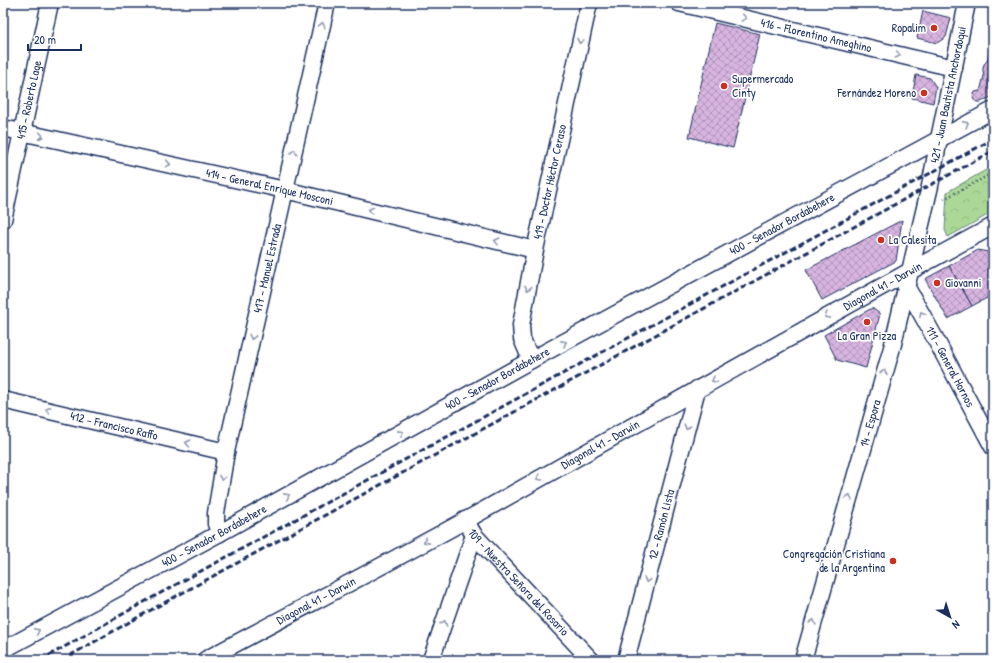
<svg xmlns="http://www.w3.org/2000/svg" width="996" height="663" viewBox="0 0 996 663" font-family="'Patrick Hand',sans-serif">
<defs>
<pattern id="forest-crowns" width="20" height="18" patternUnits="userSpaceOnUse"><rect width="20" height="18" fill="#abd896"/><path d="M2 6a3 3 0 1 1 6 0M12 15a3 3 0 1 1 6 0" fill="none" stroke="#93ba84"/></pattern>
<pattern id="building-cross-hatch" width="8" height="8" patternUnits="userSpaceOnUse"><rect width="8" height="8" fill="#d8b5e0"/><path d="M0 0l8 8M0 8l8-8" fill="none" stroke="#ae94b9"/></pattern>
</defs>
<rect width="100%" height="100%" fill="#fff"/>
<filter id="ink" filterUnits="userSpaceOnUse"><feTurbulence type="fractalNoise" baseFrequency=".025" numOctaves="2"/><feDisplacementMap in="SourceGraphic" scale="8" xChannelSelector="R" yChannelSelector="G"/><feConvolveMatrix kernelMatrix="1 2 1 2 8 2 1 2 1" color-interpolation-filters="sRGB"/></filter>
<g filter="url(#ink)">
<!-- forest -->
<polygon fill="url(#forest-crowns)" stroke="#63847a" points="993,166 993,212 948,237 945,230 947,192"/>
<!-- building -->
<g fill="url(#building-cross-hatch)" stroke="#1b2f5e">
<polygon points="923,11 951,18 946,37 937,43 917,38"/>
<polygon points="715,23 760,34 733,148 689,137"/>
<polygon points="989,54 993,55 993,96 981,102 977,102 974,100 973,97 975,92 980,91 984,76 983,72 983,68 984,64 987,61"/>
<polygon points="916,75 930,78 936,87 933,103 912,98"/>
<polygon points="902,220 896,261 822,300 806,270"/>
<polygon points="978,250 993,253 993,273 987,298 972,306 949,266"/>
<polygon points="949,266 972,306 948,319 925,279"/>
<polygon points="872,308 880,314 866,368 837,360 824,335"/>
</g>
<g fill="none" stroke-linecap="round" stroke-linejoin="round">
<!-- street casing -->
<g stroke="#1b2f5e" stroke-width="19">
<g id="street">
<path id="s1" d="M679,3L954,68"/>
<path id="s2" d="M3,128L285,190L535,250"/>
<path id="s3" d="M3,220L50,3"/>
<path id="s4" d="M906,286L936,340L993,447"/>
<path id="s5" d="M531,360L522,339L521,325L535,250L589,3"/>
<path id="s6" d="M3,400L226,452"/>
<path id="s7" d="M465,520L474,535L591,660"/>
<path id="s8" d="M220,533L216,524V513L226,452L327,3"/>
<path id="s9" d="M3,650L220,533L531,360L993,110"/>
<path id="s10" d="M205,660C292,613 381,567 468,519C643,421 816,321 993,226"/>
<polyline points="431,660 474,535"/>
<path id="s11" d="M626,660L697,389"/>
<path id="s12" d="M803,660L893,344L930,186L939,139L967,3"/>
</g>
</g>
<!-- path -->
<polyline stroke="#1b2f5e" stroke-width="2.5" stroke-dasharray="1 3" stroke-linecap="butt" points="944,199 993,173"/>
<!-- street -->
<use href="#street" stroke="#fff" stroke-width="16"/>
<!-- rail -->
<g stroke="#1b2f5e" stroke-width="3" stroke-dasharray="6 3" stroke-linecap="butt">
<polyline points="41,660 146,601 993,139"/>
<polyline points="62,660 151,610 993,151"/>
</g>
</g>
<!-- one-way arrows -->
<defs><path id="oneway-chevron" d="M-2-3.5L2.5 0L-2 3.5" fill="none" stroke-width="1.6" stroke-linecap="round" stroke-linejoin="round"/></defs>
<g stroke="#8d97ae">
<use href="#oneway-chevron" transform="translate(744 18) rotate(13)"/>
<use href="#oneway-chevron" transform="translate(322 25) rotate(-77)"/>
<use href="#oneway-chevron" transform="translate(580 41) rotate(102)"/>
<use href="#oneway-chevron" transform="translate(898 55) rotate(13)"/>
<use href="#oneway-chevron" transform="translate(966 124) rotate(-29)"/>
<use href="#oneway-chevron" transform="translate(41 136) rotate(12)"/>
<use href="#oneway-chevron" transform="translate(294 152) rotate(-77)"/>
<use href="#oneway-chevron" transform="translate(168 164) rotate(12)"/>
<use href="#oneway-chevron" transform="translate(371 210) rotate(-166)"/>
<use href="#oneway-chevron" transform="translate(497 241) rotate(-166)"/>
<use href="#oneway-chevron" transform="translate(528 288) rotate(101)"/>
<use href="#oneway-chevron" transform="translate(922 314) rotate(-119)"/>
<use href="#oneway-chevron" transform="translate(827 316) rotate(151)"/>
<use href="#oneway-chevron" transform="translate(252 337) rotate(103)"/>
<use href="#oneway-chevron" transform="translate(564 343) rotate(-28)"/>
<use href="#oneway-chevron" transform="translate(884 372) rotate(-74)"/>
<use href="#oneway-chevron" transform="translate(714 380) rotate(151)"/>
<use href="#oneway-chevron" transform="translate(48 410) rotate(-167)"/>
<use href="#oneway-chevron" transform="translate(687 427) rotate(105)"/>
<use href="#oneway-chevron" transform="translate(401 433) rotate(-29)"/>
<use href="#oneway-chevron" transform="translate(188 443) rotate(-167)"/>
<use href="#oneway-chevron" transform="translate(222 478) rotate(100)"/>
<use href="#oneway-chevron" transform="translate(539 478) rotate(150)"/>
<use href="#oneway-chevron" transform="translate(287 496) rotate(-29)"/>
<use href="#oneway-chevron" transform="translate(849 497) rotate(-74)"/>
<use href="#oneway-chevron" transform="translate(426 541) rotate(152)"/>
<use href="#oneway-chevron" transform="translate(647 580) rotate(105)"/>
<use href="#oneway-chevron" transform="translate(813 622) rotate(-74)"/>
<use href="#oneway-chevron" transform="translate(444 623) rotate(-71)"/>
<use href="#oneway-chevron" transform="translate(37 631) rotate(-28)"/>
</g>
</g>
<!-- markers -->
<g fill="#c8321e" stroke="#fff" stroke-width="1.5">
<circle cx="934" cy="28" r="4"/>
<circle cx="724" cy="86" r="4"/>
<circle cx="924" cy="93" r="4"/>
<circle cx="881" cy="240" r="4"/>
<circle cx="937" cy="283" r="4"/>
<circle cx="867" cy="322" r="4"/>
<circle cx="893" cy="561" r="4"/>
</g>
<g text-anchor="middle" stroke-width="3.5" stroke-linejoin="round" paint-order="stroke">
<!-- poi labels -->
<g font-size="12" fill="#1b2f5e" stroke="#fff" text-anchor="end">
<text x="926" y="32">Ropalim</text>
<text x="732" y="83" text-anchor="start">Supermercado<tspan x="732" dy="14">Cinty</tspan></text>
<text x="916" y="97">Fernández Moreno</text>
<text x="889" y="244" text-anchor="start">La Calesita</text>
<text x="945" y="287" text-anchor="start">Giovanni</text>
<text x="867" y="340" text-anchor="middle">La Gran Pizza</text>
<text x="885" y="558">Congregación Cristiana<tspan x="885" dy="14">de la Argentina</tspan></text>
</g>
<!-- street labels -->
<g font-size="12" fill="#1b2f5e" stroke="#fff">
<text dy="4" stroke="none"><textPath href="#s1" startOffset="141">416 - Florentino Ameghino</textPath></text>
<text dy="4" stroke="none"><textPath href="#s12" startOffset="584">421 - Juan Bautista Anchordoqui</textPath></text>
<text dy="4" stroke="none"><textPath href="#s3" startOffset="123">415 - Roberto Lage</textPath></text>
<text dy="4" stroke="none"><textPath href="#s5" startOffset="183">419 - Doctor Héctor Ceraso</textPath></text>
<text dy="4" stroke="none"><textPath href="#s2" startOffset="273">414 - General Enrique Mosconi</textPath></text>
<text dy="4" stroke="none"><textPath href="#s9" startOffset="888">400 - Senador Bordabehere</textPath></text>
<text dy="4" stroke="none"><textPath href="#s8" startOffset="271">417 - Manuel Estrada</textPath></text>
<text dy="4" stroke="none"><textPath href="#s10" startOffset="774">Diagonal 41 - Darwin</textPath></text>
<text dy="4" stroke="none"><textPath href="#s4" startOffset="92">111 - General Hornos</textPath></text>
<text dy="4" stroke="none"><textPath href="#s9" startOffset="564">400 - Senador Bordabehere</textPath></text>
<text dy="4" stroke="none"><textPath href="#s12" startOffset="246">14 - Espora</textPath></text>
<text dy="4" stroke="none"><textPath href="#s6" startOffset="114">412 - Francisco Raffo</textPath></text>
<text dy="4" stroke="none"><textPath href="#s10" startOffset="450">Diagonal 41 - Darwin</textPath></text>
<text dy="4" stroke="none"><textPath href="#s11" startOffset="140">12 - Ramón Lista</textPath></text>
<text dy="4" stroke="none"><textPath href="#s9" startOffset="240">400 - Senador Bordabehere</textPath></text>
<text dy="4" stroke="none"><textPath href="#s7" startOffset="82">109 - Nuestra Señora del Rosario</textPath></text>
<text dy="4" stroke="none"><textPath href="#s10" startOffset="126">Diagonal 41 - Darwin</textPath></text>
</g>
</g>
<!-- margin -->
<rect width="996" height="663" fill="none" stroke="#fff" stroke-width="16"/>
<rect x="8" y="8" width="980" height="647" fill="none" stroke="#1b2f5e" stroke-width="1.5" filter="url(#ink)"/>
<!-- north arrow -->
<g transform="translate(950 617) rotate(141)" stroke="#ffffff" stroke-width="3" paint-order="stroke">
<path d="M0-3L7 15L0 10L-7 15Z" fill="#1b2f5e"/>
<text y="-6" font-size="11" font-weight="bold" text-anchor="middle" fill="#1b2f5e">N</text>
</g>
<!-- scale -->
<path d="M28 44v6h53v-6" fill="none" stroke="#1b2f5e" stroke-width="2"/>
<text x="34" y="44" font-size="12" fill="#1b2f5e" stroke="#ffffff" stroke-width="3" paint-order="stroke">20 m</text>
</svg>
